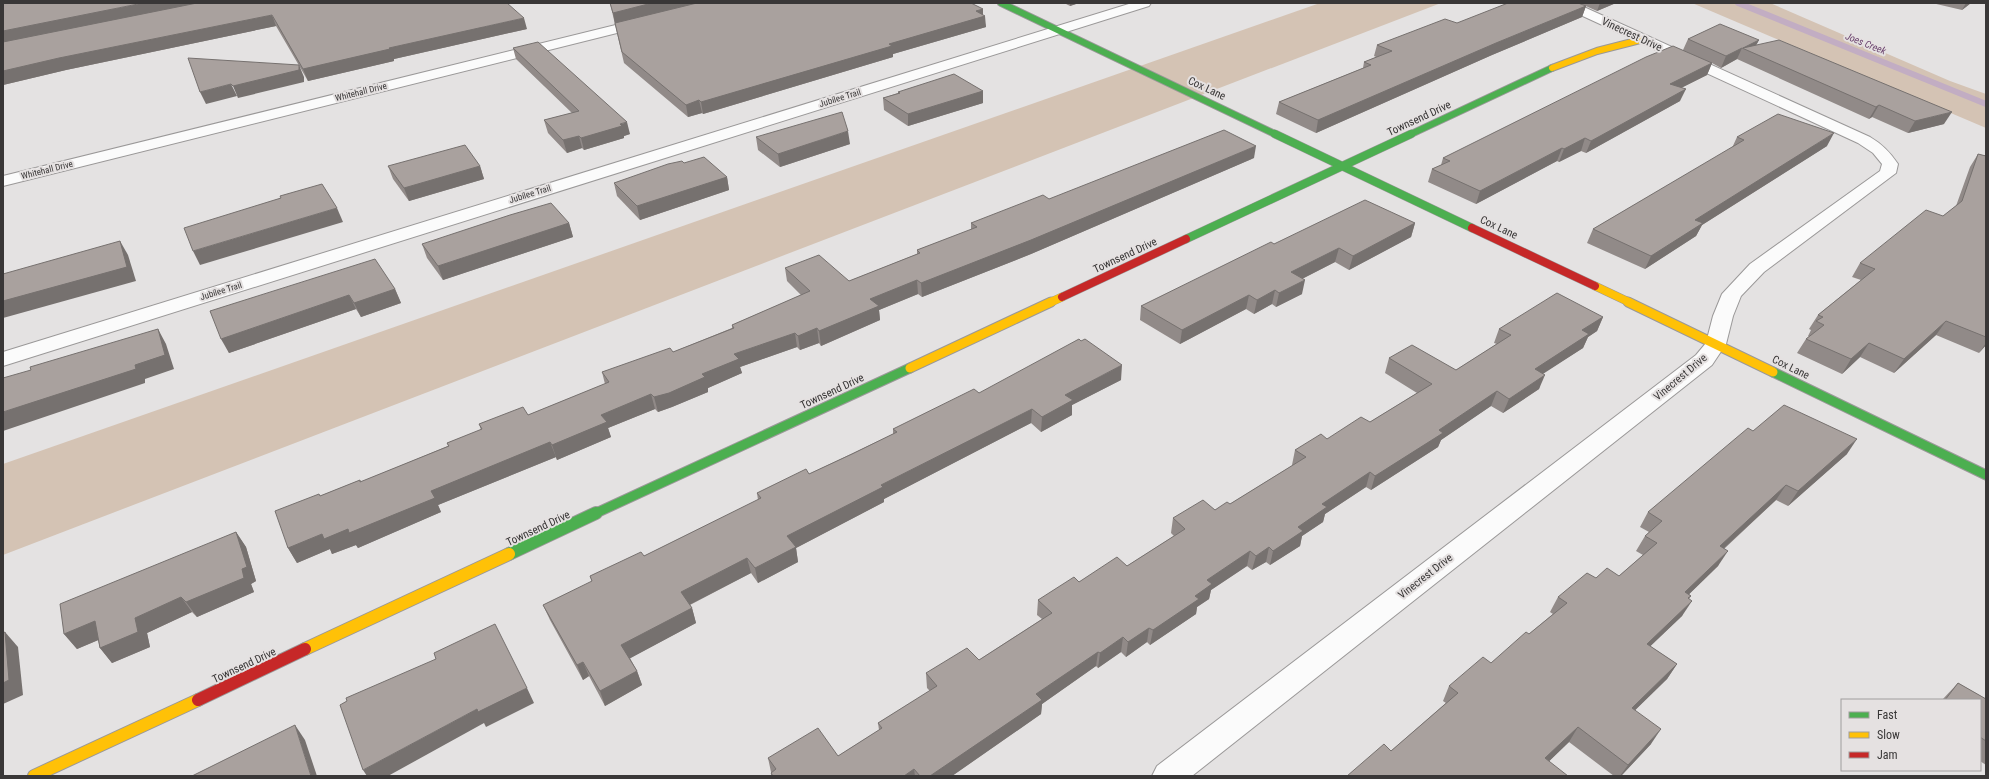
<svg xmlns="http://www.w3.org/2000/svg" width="1989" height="779" viewBox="0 0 1989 779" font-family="'Roboto Condensed',sans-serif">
<rect width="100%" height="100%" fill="#e4e2e2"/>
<!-- green -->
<g fill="#d4c3b4">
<polygon points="1320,3 1441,3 3,555 3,464"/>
<polygon points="1692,3 1770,3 1950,81 1986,94 1986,128"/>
</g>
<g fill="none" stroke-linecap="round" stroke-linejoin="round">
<!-- stream -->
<polyline stroke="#c2adc3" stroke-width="6" points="1738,3 1986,104"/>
<!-- street casing -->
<g stroke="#9a9898" stroke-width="2">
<g id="street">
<polygon points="1132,3 1151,3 1149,6 3,366 3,352"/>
<path d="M1559,3H1575L1870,137C1882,144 1890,152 1898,164L1896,173L1764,272L1741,296L1733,316L1726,344L1712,365L1192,776H1152L1157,766L1696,355L1706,343L1713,316L1722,294L1750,264L1880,171L1882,164L1873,153L1858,143L1561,6Z"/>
<polygon points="644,18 649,19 651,22 649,25 3,186 3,176"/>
</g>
</g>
<!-- fast-far3 casing -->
<g stroke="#9a9898" stroke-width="8">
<g id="fast-far3">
<polyline points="1001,3 1277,135"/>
<polyline points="1409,135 1552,68"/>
</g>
</g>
<!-- fast-far2 casing -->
<g stroke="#9a9898" stroke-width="9">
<g id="fast-far2">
<polyline points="1275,134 1472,228"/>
<polyline points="1186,239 1411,134"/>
</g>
</g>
<!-- fast-far1 casing -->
<g stroke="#9a9898" stroke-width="11">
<g id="fast-far1">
<polyline points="1773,372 1986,475"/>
<polyline points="594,514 910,368"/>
</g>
</g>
<!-- fast casing -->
<g stroke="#9a9898" stroke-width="14">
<polyline id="fast" points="509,554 596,513"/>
</g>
<!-- slow-far3 casing -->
<g stroke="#9a9898" stroke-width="8">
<polyline id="slow-far3" points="1552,68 1597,51 1644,39"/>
</g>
<!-- slow-far2 casing -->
<g stroke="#9a9898" stroke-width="9">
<g id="slow-far2">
<polyline points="1595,286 1631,303"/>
<polyline points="1049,303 1062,297"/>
</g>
</g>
<!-- slow-far1 casing -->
<g stroke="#9a9898" stroke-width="11">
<g id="slow-far1">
<polyline points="1628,302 1773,372"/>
<polyline points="910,368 1051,302"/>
</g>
</g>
<!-- slow casing -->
<g stroke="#9a9898" stroke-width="14">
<g id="slow">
<polyline points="305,649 509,554"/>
<polyline points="34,776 198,700"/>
</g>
</g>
<!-- jam-far1 casing -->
<g stroke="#9a9898" stroke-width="9">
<g id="jam-far1">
<polyline points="1472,228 1595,286"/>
<polyline points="1062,297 1186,239"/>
</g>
</g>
<!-- jam casing -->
<g stroke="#9a9898" stroke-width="14">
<polyline id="jam" points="198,700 305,649"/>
</g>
<!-- street -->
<use href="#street" fill="#fbfbfb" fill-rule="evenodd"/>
<!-- fast-far3 -->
<use href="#fast-far3" stroke="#4caf50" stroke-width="6"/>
<!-- fast-far2 -->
<use href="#fast-far2" stroke="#4caf50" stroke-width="8"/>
<!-- fast-far1 -->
<use href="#fast-far1" stroke="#4caf50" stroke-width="9"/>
<!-- fast -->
<use href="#fast" stroke="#4caf50" stroke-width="12"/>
<!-- slow-far3 -->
<use href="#slow-far3" stroke="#ffc107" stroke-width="6"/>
<!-- slow-far2 -->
<use href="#slow-far2" stroke="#ffc107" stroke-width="8"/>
<!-- slow-far1 -->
<use href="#slow-far1" stroke="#ffc107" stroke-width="9"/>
<!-- slow -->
<use href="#slow" stroke="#ffc107" stroke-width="12"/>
<!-- jam-far1 -->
<use href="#jam-far1" stroke="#c62828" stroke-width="8"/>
<!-- jam -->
<use href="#jam" stroke="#c62828" stroke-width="12"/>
</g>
<!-- wall -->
<g fill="#918a88">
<polygon points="3,3 527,29 394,59 394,61 308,81 276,26 66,70 3,85"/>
<polygon points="610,3 983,9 983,15 986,27 893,54 893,57 703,114 702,113 688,117 624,63"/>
<polygon points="1064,3 1079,3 1070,6"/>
<polygon points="1579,3 1616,3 1597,11"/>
<polygon points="1932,3 1971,3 1962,10"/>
<polygon points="1586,6 1582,17 1492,55 1316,133 1276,114 1279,102 1363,68 1364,62 1376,57 1374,56 1377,45 1457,23"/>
<polygon points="1688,39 1759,40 1756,45 1944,124 1908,133 1872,117 1869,119 1737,59 1721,68 1712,63 1707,75 1681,88 1680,101 1586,153 1581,151 1559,162 1557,161 1476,204 1428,182 1432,169 1441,165 1443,158 1683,50"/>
<polygon points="513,48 630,134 624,136 624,138 584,150 582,148 567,153 548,133 544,120 572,113 516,59"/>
<polygon points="983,91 983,103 908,126 884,110 883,98 898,93 898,92"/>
<polygon points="756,137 850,144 780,167 758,150"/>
<polygon points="1737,137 1827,146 1702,225 1696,236 1645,269 1587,243 1593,229 1732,148"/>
<polygon points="1978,154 1986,156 1986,345 1979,353 1936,335 1894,373 1860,357 1842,374 1797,353 1806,339 1809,336 1808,336 1811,330 1809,329 1818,315 1861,280 1852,277 1860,263 1943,216 1956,206 1970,167"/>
<polygon points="1254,158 1031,254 922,297 918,294 879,310 880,320 821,346 819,343 800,350 797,347 740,367 742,373 708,388 708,392 672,407 658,412 655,409 608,428 611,437 557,460 556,457 438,505 441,512 358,548 356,545 332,554 330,549 297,563 288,548 320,496 360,480 361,482 448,446 447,443 481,430 479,424 528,415 605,384 602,372 673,352 732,328 732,325 801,295 787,281 785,268 849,281 917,254 917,250 971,230 971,223 1049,199"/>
<polygon points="684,163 727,177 729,190 640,220 617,196 614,183"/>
<polygon points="388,166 480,166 484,179 409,201 393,179"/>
<polygon points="569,223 573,237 443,280 427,258 422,244"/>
<polygon points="1415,223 1411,237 1349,270 1335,262 1302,279 1302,294 1276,307 1272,304 1254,314 1246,309 1180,344 1140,320 1141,306 1274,244"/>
<polygon points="395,289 401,303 361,317 356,309 229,353 210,311"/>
<polygon points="1603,317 1597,331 1588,337 1583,348 1543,373 1539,389 1503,413 1491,406 1441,440 1438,447 1371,490 1366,487 1325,514 1323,522 1302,536 1300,546 1270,565 1266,562 1252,570 1247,566 1211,590 1209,599 1197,607 1196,614 1150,645 1147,642 1126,657 1121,652 1098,668 1096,666 1042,704 1041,714 952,776 771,776 771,772 768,758 838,756 879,730 878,723 930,691 927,688 926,673 979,660 1042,619 1037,615 1038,600 1079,582 1127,566 1174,536 1171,533 1173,518 1215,510 1230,504 1293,465 1292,465 1295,450 1327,439 1370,422 1417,393 1385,373 1389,358 1456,370 1497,344 1494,343 1499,329"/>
<polygon points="1121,380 1072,405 1072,415 1041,432 1031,423 884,499 884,502 796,548 798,562 758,583 751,573 690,605 692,608 696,623 630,658 637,671 642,685 605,706 589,676 583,680 550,620 543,605 592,582 590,576 644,556 758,500 757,493 809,474 893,434 893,429 979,393"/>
<polygon points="1753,431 1847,454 1788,506 1776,500 1724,549 1718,566 1689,594 1691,596 1689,599 1682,616 1650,646 1677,664 1667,679 1635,710 1651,744 1621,776 1614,776 1569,742 1549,761 1391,751 1446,703 1443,701 1449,686 1491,663 1529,634 1553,614 1550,612 1558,597 1596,578 1619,576 1643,555 1636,551 1645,536 1649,532 1640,527 1648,512"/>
<polygon points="236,532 246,547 256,581 251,584 254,592 197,617 192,612 147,633 150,647 112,663 100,648 98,640 77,649 64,634"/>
<polygon points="1958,683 1986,699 1986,765 1980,761 1980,700 1942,700"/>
</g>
<!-- shaded-wall -->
<g fill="#76716f">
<polygon points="143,3 202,3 3,43 3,31"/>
<polygon points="652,3 699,3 615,24 613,13"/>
<polygon points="1070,3 1079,3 1070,6"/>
<polygon points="1600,3 1616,3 1597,11"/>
<polygon points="1966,3 1971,3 1962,10"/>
<polygon points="1586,6 1582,17 1492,55 1316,133 1318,120 1496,43"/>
<polygon points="983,9 983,16 985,16 986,27 893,54 893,57 703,114 701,102 889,44"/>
<polygon points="272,15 276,26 66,70 3,85 3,71 59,58"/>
<polygon points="524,18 527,29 394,59 394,61 308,81 303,69 389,48"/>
<polygon points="1759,40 1753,51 1743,48"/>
<polygon points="1742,48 1737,59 1721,68 1726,56"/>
<polygon points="1712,63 1707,75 1665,96 1670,84"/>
<polygon points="299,65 304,77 304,82 238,98 233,86"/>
<polygon points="231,84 237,96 206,104 200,92"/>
<polygon points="1686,89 1680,101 1586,153 1591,141"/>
<polygon points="983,91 983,103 908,126 908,114"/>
<polygon points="699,100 702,113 688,117 686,105"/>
<polygon points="1879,105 1872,117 1869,119 1876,107"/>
<polygon points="1952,112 1944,124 1908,133 1915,121"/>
<polygon points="627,122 630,134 624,136 624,138 584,150 581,138"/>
<polygon points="848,131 850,144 780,167 778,154"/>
<polygon points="1834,133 1827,146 1702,225 1696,236 1645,269 1651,256 1695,220"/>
<polygon points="579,136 582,148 567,153 563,140"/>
<polygon points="1585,138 1581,151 1559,162 1564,149"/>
<polygon points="1256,146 1254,158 1031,254 922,297 921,283"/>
<polygon points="1562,148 1557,161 1476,204 1480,191"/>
<polygon points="480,166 484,179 409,201 404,188"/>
<polygon points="727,177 729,190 640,220 637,206"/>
<polygon points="337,208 343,222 200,265 193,251"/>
<polygon points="569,223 573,237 443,280 438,266"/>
<polygon points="1415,223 1411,237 1349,270 1353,256"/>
<polygon points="120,241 128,255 136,281 3,318 3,301"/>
<polygon points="1339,248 1335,262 1288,286 1291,272"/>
<polygon points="917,280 918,294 879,310 880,320 821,346 819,331 870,299"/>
<polygon points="1305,280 1302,294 1276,307 1279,293"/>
<polygon points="395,289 401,303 361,317 354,303"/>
<polygon points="1275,290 1272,304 1254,314 1257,300"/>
<polygon points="349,295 356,309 229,353 221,339"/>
<polygon points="1249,295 1246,309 1180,344 1182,330"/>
<polygon points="1603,317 1597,331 1588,337 1583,348 1529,383 1535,369 1582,330"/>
<polygon points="1946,321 1936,335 1894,373 1904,359"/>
<polygon points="817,328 819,343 800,350 798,336"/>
<polygon points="158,329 166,344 174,369 145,379 145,383 3,431 3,412 135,365"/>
<polygon points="795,333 797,347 740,367 742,373 708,388 708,392 672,407 658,412 654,397 702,374 734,354"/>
<polygon points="1869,343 1860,357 1842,374 1851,359"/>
<polygon points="1986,343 1986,345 1979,353"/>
<polygon points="1122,365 1121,380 1072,405 1072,415 1041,432 1042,417 1065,395"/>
<polygon points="1545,375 1539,389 1503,413 1509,399"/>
<polygon points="1497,391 1491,406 1441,440 1438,447 1371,490 1375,476 1439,430"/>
<polygon points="651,394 655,409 608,428 611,437 557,460 552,445 601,415"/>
<polygon points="1032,409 1031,423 884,499 884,502 796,548 798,562 758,583 755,568 787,536 881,485"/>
<polygon points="1857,439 1847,454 1788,506 1798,491"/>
<polygon points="550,442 556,457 438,505 441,512 358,548 356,545 332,554 330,549 297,563 288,548"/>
<polygon points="1370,472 1366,487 1325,514 1323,522 1302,536 1300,546 1270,565 1273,551 1322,504"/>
<polygon points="1786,485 1776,500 1710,561 1720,546"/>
<polygon points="236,532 246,547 256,581 251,584 254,592 197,617 186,602 242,569"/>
<polygon points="1269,547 1266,562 1252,570 1256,556"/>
<polygon points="1250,551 1247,566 1211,590 1209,599 1197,607 1196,614 1150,645 1153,630 1195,596 1207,580"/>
<polygon points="1728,551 1718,566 1676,607 1685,592"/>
<polygon points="747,558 751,573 685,607 681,592"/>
<polygon points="181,597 192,612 147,633 150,647 112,663 100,648 135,618"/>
<polygon points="1692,601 1682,616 1637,659 1647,644"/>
<polygon points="692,608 696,623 627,660 621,645"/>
<polygon points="95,621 108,636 77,649 64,634"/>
<polygon points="1149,628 1147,642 1126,657 1128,642"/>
<polygon points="5,632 18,647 23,695 3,704"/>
<polygon points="1123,637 1121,652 1098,668 1100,653"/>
<polygon points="1098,652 1096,666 1042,704 1041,714 952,776 930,776 1036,694"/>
<polygon points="583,662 589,676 583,680 577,665"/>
<polygon points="1677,664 1667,679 1622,723 1632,708"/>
<polygon points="637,671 642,685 605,706 600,691"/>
<polygon points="527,688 534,703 486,727 484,723 388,776 367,776 363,770 477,709"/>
<polygon points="295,725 305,740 317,776 311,776"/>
<polygon points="1578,727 1569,742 1537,773 1545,758"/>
<polygon points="1661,729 1651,744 1621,776 1620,776 1628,765"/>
<polygon points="914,769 915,776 904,776"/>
</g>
<!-- building -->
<g fill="#a9a19e" stroke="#76716f">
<polygon points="3,3 143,3 3,31"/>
<polygon points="197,3 507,3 524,18 389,48 390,49 303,69 272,15 59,58 3,71 3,42"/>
<polygon points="610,3 652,3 613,13"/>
<polygon points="697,3 971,3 983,9 976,11 985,16 889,44 892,46 701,102 699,100 686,105 622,52 615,23"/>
<polygon points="1508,3 1578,3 1586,6 1496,43 1318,120 1279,102 1371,65 1364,62 1392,51 1377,45 1445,19 1457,23"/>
<polygon points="1720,24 1759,40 1743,48 1779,40 1952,112 1915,121 1879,105 1876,107 1742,48 1726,56 1688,39"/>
<polygon points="538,42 627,122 620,124 622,126 581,138 579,136 563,140 544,120 579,111 513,48"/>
<polygon points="1673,46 1712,63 1670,84 1686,89 1591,141 1585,138 1564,149 1562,148 1480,191 1432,169 1450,161 1443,158 1646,57"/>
<polygon points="188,58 299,65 299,70 233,86 231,84 200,92"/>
<polygon points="954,74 983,91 908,114 883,98 900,93 898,92"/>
<polygon points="842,112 848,131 778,154 756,137"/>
<polygon points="1778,114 1834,133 1695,220 1703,223 1651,256 1593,229 1744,140 1737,137"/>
<polygon points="1224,130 1256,146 1031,240 921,283 917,280 870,299 879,306 819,331 817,328 798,336 795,333 734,354 739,359 702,374 705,377 669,393 654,397 651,394 601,415 607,422 552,445 550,442 431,491 435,498 349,533 348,529 324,539 322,534 288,548 275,511 319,494 320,496 360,480 360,482 449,446 447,443 482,429 479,424 523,407 528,415 609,382 602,372 670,348 673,352 734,328 732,325 810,291 785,268 819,255 849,281 920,253 917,250 977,227 971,223 1043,195 1049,199"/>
<polygon points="465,145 480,166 404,188 388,166"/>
<polygon points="1978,154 1986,156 1986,337 1946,321 1904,359 1869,343 1851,359 1806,339 1824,325 1816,321 1823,317 1818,315 1875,269 1860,263 1926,210 1943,216 1962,201"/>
<polygon points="704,157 727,177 637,206 614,183 668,164 682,161 684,163"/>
<polygon points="322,184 337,208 193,251 184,228 281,198 280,196"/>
<polygon points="1365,200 1415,223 1353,256 1339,248 1291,272 1305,280 1279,293 1275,290 1257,300 1249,295 1182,330 1141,306 1271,242 1274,244"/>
<polygon points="551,203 569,223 438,266 422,244 510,215"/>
<polygon points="120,241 127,267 3,301 3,274"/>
<polygon points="375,259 395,289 354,303 349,295 221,339 210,311"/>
<polygon points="1557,293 1603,317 1582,330 1589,334 1535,369 1545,375 1509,399 1497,391 1439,430 1443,433 1375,476 1370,472 1322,504 1327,507 1298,527 1303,531 1273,551 1269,547 1256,556 1250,551 1207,580 1212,584 1195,596 1199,599 1153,630 1149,628 1128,642 1123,637 1100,653 1098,652 1036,694 1042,700 930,776 920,776 914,769 904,776 773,776 771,773 776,769 768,758 818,728 838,756 882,728 878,723 937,686 926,673 967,648 979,660 1052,613 1038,600 1074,577 1079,582 1117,557 1127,566 1185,529 1173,518 1203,500 1215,510 1227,502 1230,504 1306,457 1295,450 1321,434 1327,439 1361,417 1370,422 1432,384 1389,358 1412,345 1456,370 1511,335 1499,329"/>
<polygon points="158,329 165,355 135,365 136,369 3,412 3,378 31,370 30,367"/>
<polygon points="1079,339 1081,341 1085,339 1122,365 1065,395 1073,400 1042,417 1032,409 881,485 883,487 787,536 796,547 755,568 747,558 681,592 692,608 621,645 637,671 600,691 583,662 577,665 543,605 592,581 590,576 641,552 644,556 761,498 757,493 806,469 809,474 852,454 897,432 893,429 974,389 979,393"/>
<polygon points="1784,405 1857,439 1798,491 1786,485 1720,546 1728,551 1685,592 1691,596 1688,598 1692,601 1647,644 1677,664 1632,708 1661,729 1628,765 1578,727 1545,758 1568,776 1347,776 1384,744 1391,751 1458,693 1449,686 1483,657 1491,663 1526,632 1529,634 1567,603 1558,597 1587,573 1596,578 1607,568 1619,576 1657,543 1645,536 1662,521 1648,512 1748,428 1753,431"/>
<polygon points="236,532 247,567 242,569 244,578 186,602 181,597 135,618 138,632 100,648 95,621 64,634 60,604"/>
<polygon points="495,624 527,688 478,712 477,709 363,770 340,705 347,701 346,698 436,659 434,653"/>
<polygon points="5,632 9,680 3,683 3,633"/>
<polygon points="1958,683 1986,699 1986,741 1980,737 1980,700 1945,700"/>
<polygon points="295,725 311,776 192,776"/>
</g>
<g text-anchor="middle" stroke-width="4" stroke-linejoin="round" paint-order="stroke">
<!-- far-street labels -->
<g font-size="9" fill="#393737" stroke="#e5e1e1">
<text transform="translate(361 92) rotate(-14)" y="3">Whitehall Drive</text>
<text transform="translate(840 98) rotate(-17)" y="3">Jubilee Trail</text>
<text transform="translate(47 170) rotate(-14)" y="3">Whitehall Drive</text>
<text transform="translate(530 194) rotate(-17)" y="3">Jubilee Trail</text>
<text transform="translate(221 291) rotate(-17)" y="3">Jubilee Trail</text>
</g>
<!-- far-water labels -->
<g font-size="10" font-style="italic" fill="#673e6b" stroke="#e5e1e1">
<text transform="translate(1866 43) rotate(22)" y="4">Joes Creek</text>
</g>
<!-- street labels -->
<g font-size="11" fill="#393737" stroke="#e5e1e1">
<text transform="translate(1632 34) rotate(25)" y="4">Vinecrest Drive</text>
<text transform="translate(1207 88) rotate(25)" y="4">Cox Lane</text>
<text transform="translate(1419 118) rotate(-25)" y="4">Townsend Drive</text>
<text transform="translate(1499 227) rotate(25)" y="4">Cox Lane</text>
<text transform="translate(1125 255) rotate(-25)" y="4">Townsend Drive</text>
<text transform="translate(1791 367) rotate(26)" y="4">Cox Lane</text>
<text transform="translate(1680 377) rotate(-40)" y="4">Vinecrest Drive</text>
<text transform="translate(832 391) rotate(-25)" y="4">Townsend Drive</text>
<text transform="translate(538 528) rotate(-25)" y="4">Townsend Drive</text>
<text transform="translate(1425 576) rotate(-38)" y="4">Vinecrest Drive</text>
<text transform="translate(244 665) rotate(-25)" y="4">Townsend Drive</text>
</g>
</g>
<!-- border -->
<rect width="1989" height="779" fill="none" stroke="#393737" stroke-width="8"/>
<!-- legend -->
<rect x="1841" y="699" width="140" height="72" fill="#e5e1e1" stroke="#a09d9d"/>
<rect x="1849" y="712" width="20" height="6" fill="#4caf50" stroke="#a09d9d"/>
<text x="1877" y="719" font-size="12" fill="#393737">Fast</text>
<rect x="1849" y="732" width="20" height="6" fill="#ffc107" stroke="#a09d9d"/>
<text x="1877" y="739" font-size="12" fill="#393737">Slow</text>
<rect x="1849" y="752" width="20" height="6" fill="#c62828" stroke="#a09d9d"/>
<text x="1877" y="759" font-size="12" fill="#393737">Jam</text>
</svg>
